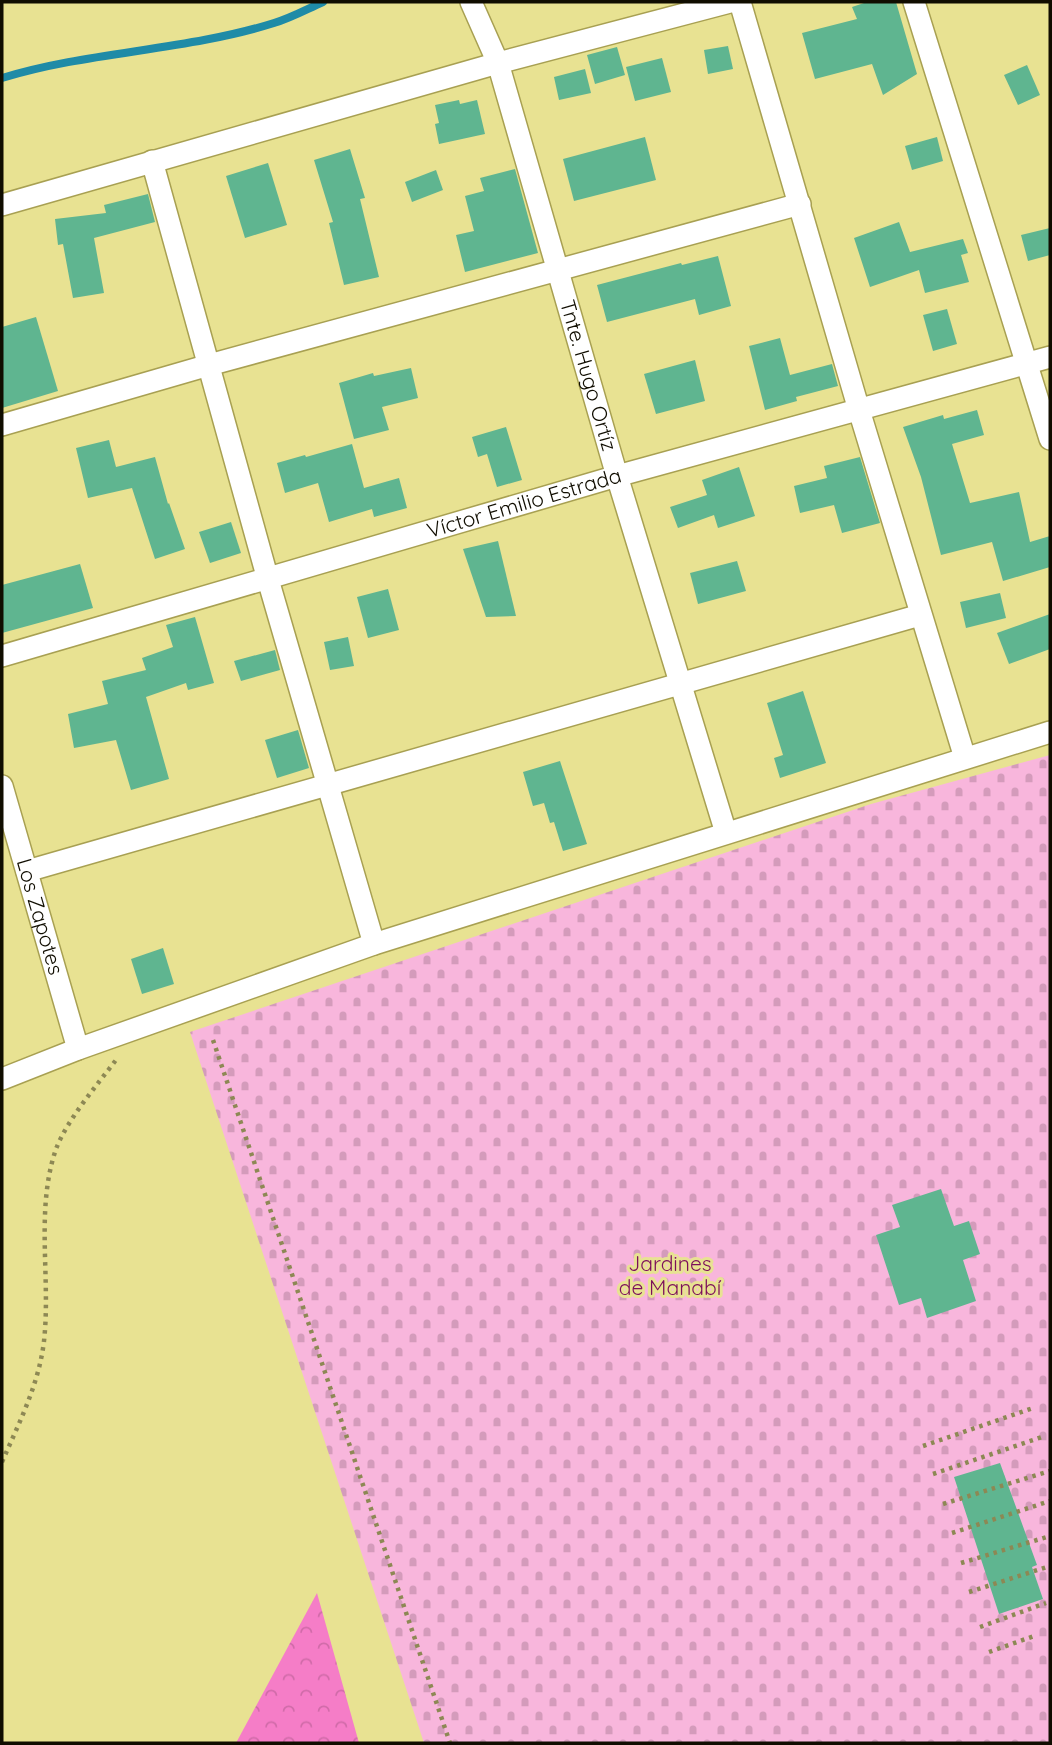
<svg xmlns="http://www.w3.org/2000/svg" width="1052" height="1745" viewBox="0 0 1052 1745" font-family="Quicksand,sans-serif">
<defs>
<pattern id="forest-crowns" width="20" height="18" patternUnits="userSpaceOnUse" patternTransform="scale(1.75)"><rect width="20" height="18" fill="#f57dc7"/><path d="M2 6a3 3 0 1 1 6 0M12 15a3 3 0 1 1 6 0" fill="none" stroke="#d16ba9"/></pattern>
<pattern id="cemetery-stones" width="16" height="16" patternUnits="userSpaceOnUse" patternTransform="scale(1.75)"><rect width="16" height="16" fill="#f8b6dc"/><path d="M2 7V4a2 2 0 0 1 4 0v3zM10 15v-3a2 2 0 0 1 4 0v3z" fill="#d49bbb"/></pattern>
</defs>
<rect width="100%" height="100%" fill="#e8e292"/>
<!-- forest -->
<polygon fill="url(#forest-crowns)" points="317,1593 359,1743 236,1743"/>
<!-- cemetery -->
<polygon fill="url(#cemetery-stones)" points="1050,755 1050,1743 424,1743 190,1032 871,804"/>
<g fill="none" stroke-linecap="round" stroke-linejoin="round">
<!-- stream -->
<path stroke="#1f8ba7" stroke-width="8" d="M2,78C90,51 185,51 274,23C291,18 307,9 323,2"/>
</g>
<!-- building -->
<g fill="#5fb590">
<polygon points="867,2 896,2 917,74 883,95 872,64 815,79 802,33 857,19 852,7"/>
<polygon points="728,46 733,69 708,74 704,50"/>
<polygon points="617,47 625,75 595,84 587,55"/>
<polygon points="662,58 671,92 635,101 626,67"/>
<polygon points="1027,65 1040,95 1018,105 1004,75"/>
<polygon points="585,69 591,93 559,100 554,77"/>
<polygon points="459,100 460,104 477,100 485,134 439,144 435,124 439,123 435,105"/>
<polygon points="645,137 656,180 574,201 563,159"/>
<polygon points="937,137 943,161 912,170 905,146"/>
<polygon points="350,149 365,198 360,199 379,277 344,285 329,223 333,222 314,160"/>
<polygon points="268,163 287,225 245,238 226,176"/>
<polygon points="515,169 538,253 465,272 456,235 474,231 465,196 484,191 480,178"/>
<polygon points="436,170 443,190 412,202 405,182"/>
<polygon points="148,194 155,222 94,238 104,293 73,298 63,244 58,245 55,219 106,213 104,205"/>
<polygon points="899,222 910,252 963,239 968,253 961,255 969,282 925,293 919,270 870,287 854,238"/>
<polygon points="1050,228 1050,255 1028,261 1021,235"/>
<polygon points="718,256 731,306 699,315 695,299 607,322 597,285 681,263 682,265"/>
<polygon points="947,309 957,344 933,351 923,315"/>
<polygon points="36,317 58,391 2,408 2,327"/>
<polygon points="780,338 790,375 832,364 838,386 796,397 797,401 765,410 749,346"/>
<polygon points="695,360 705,401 656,414 644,374"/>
<polygon points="411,368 418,398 382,407 389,430 354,439 339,383 373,373 374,376"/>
<polygon points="977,410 984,435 952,444 970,503 1019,492 1030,542 1050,536 1050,567 1003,581 992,542 941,555 921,477 903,427 943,415 944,419"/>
<polygon points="506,427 522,480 497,487 487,454 478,457 472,437"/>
<polygon points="109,440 116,467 155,457 168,504 169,503 185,549 155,559 132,488 88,498 76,448"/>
<polygon points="352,444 364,488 399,478 407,508 374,517 372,509 329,522 318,483 285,493 277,463 305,455 306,457"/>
<polygon points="860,457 880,523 842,533 834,505 800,513 794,486 827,478 824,466"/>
<polygon points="739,467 755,516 718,528 714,515 678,528 670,507 707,495 702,480"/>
<polygon points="231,522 241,553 210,563 199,532"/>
<polygon points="498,541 516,616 486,617 463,549"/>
<polygon points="737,561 746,591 698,604 690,573"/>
<polygon points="80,564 93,608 2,633 2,585"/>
<polygon points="388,589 399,630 368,638 357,597"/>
<polygon points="1000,593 1006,618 966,628 960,602"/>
<polygon points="1050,614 1050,649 1009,664 997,633"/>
<polygon points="195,617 214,683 188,690 186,683 146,697 169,779 131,790 116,740 74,748 68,714 108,704 102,681 146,670 142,658 173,647 166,625"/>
<polygon points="348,637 354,666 330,670 324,642"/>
<polygon points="275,650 280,670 241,681 234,661"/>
<polygon points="803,691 826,763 780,778 774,758 783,755 767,703"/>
<polygon points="298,730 309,768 277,778 265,740"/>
<polygon points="560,761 587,844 563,851 554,822 550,823 544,803 533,806 523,772"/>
<polygon points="163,948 174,984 142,994 131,959"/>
<polygon points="941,1189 954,1226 969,1221 980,1254 963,1260 976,1301 927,1318 921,1298 899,1305 876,1235 900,1227 892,1205"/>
<polygon points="1000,1463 1037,1565 1032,1567 1043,1599 999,1614 954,1477"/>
</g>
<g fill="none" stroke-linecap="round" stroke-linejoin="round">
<!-- minor casing -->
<g stroke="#a8a052" stroke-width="24">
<g id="minor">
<path id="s1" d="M471,2L498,63L617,476L726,833"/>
<polyline points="740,2 859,410 965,758"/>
<polyline points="914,2 1050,439"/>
<polyline points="152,161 267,576 374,944"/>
<polyline points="2,205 498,63 730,2"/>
<polyline points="2,425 209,365 800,204"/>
<path id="s2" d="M2,656L617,476L1050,357"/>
<path id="s3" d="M2,786L78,1049"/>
<polyline points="27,871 920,615"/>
<polyline points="2,1079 78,1049 374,944 1050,732"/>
</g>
</g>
<!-- path -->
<g stroke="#8d8854" stroke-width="4.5" stroke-dasharray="3.5 5" stroke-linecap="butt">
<polyline points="213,1040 450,1743"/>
<polyline points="923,1446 1033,1408"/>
<path d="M2,1462C19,1423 39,1384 44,1341C51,1278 35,1210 56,1149C67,1120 97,1085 116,1060"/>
<polyline points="933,1474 1042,1437"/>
<polyline points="943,1504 1050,1471"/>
<polyline points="952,1533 1050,1501"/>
<polyline points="961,1563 1050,1536"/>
<polyline points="969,1592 1050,1566"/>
<polyline points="980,1627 1046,1603"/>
<polyline points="989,1652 1037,1635"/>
</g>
<!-- minor -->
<use href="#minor" stroke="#fff" stroke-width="21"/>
</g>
<g text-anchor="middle" stroke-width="6" stroke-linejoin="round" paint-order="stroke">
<!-- street labels -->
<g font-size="21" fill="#100d00" stroke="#e8e292">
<text dy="7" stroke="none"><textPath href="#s1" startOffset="392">Tnte. Hugo Ortíz</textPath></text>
<text dy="7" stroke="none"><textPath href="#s2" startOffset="544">Víctor Emilio Estrada</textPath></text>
<text dy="7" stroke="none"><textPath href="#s3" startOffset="136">Los Zapotes</textPath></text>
</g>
<!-- park labels -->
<g font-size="21" fill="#7c0e5b" stroke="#e8e292">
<text x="670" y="1271">Jardines<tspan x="670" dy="24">de Manabí</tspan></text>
</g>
</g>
<!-- border -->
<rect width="1052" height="1745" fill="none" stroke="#100d00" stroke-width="7"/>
</svg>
